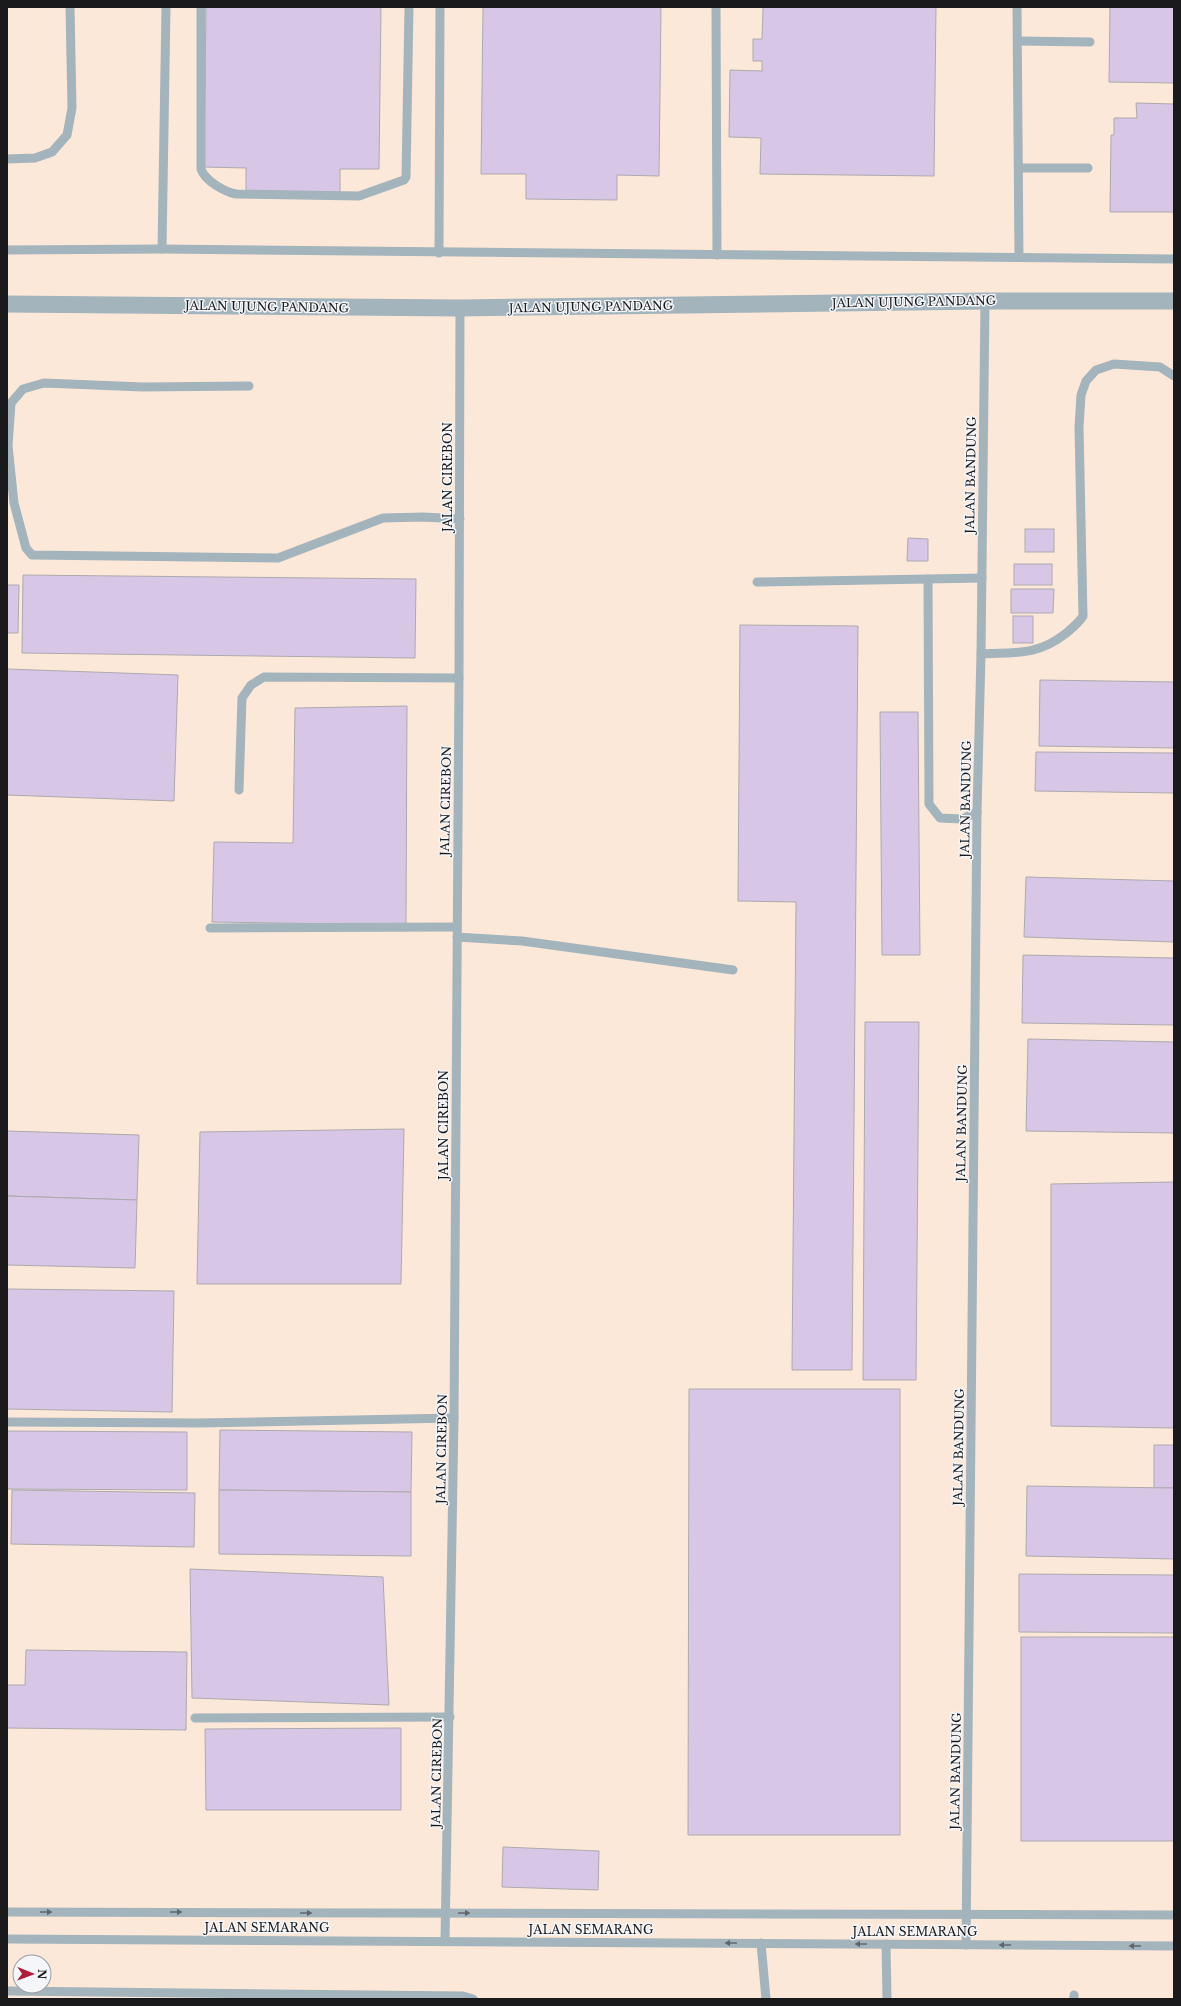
<svg xmlns="http://www.w3.org/2000/svg" width="1181" height="2006" viewBox="0 0 1181 2006" font-family="'Libre Baskerville',serif">
<rect width="100%" height="100%" fill="#f4f6fa"/>
<!-- industrial -->
<path fill="#fce8d9" fill-rule="evenodd" d="M7,7H1174V1999H7ZM20,1962H44V1986H20Z"/>
<!-- building -->
<g fill="#d8c6e6" stroke="#acaaad">
<polygon points="206,7 381,7 379,169 340,169 340,193 246,192 246,168 204,167"/>
<polygon points="483,7 661,7 659,176 617,175 617,200 526,199 526,174 481,174"/>
<polygon points="763,7 936,7 934,176 760,174 761,138 729,137 730,70 762,71 762,61 753,61 753,39 762,39"/>
<polygon points="1110,7 1174,7 1174,83 1109,82"/>
<polygon points="1136,103 1174,104 1174,212 1110,212 1111,135 1114,135 1114,118 1137,118"/>
<rect x="1025" y="529" width="29" height="23"/>
<polygon points="908,538 928,539 928,561 907,561"/>
<rect x="1014" y="564" width="38" height="21"/>
<polygon points="23,575 416,579 415,658 22,653"/>
<polygon points="7,585 19,585 18,633 7,633"/>
<polygon points="1011,589 1054,589 1053,613 1011,613"/>
<rect x="1013" y="616" width="20" height="27"/>
<polygon points="740,625 858,626 852,1370 792,1370 796,902 738,901"/>
<polygon points="7,669 178,675 174,801 7,795"/>
<polygon points="1040,680 1174,682 1174,748 1039,746"/>
<polygon points="407,706 406,925 212,922 214,842 293,843 295,708"/>
<polygon points="880,712 918,712 920,955 882,955"/>
<polygon points="1036,752 1174,753 1174,793 1035,791"/>
<polygon points="1026,877 1174,881 1174,942 1024,937"/>
<polygon points="1023,955 1174,958 1174,1025 1022,1023"/>
<polygon points="865,1022 919,1022 916,1380 863,1380"/>
<polygon points="1028,1039 1174,1042 1174,1133 1026,1131"/>
<polygon points="404,1129 401,1284 197,1284 200,1132"/>
<polygon points="7,1131 139,1135 137,1200 7,1196"/>
<polygon points="1174,1182 1174,1428 1051,1426 1051,1184"/>
<polygon points="7,1196 137,1200 135,1268 7,1265"/>
<polygon points="7,1289 174,1291 172,1412 7,1409"/>
<polygon points="689,1389 900,1389 900,1835 688,1835"/>
<polygon points="220,1430 412,1432 411,1492 219,1490"/>
<polygon points="7,1431 187,1432 187,1490 7,1489"/>
<rect x="1154" y="1445" width="20" height="43"/>
<polygon points="1027,1486 1174,1488 1174,1559 1026,1556"/>
<polygon points="12,1490 195,1493 194,1547 11,1544"/>
<polygon points="219,1490 411,1492 411,1556 219,1554"/>
<polygon points="190,1569 383,1577 389,1705 192,1698"/>
<polygon points="1019,1574 1174,1575 1174,1633 1019,1632"/>
<rect x="1021" y="1637" width="153" height="204"/>
<polygon points="26,1650 187,1652 186,1730 7,1728 7,1685 25,1685"/>
<polygon points="401,1728 401,1810 206,1810 205,1729"/>
<polygon points="503,1847 599,1851 598,1890 502,1887"/>
</g>
<g fill="none" stroke-linecap="round" stroke-linejoin="round">
<!-- lane -->
<g stroke="#a4b4bc" stroke-width="9">
<path d="M201,7V169C205,181 225,192 236,194L359,196L404,180L406,177L409,7"/>
<polyline points="716,7 717,255"/>
<polyline points="1017,7 1019,257"/>
<polyline points="1018,41 1090,42"/>
<polyline points="7,159 35,158 52,152 67,135 72,108 70,7"/>
<polyline points="1019,168 1088,168"/>
<polyline points="162,249 166,7"/>
<polyline points="7,250 162,249 1174,259"/>
<polyline points="439,253 440,7"/>
<polyline points="249,386 143,387 44,383 23,389 11,403 8,446 14,503 26,548 32,555 278,558 383,518 423,517 460,519"/>
<polyline points="928,579 929,804 940,818 962,819 977,812"/>
<polyline points="757,582 982,578"/>
<path d="M981,654C1015,652 1037,656 1065,634C1072,628 1078,624 1083,616L1079,427L1081,395L1086,381L1096,370L1114,364L1160,367L1174,376"/>
<polyline points="239,790 242,698 251,685 264,677 459,678"/>
<polyline points="210,928 456,927"/>
<polyline points="457,937 522,941 733,970"/>
<polyline points="7,1422 199,1423 454,1418"/>
<polyline points="195,1718 450,1717"/>
<polyline points="7,1912 1174,1915"/>
<polyline points="7,1939 1174,1946"/>
<polyline points="445,1941 454,1418 459,678 460,308"/>
<polyline points="761,1943 766,1999"/>
<polyline points="886,1944 887,1999"/>
<polyline points="966,1945 977,812 981,654 985,301"/>
<polyline points="7,1991 463,1996 473,1999"/>
<polyline points="1074,1999 1074,1995"/>
</g>
<!-- street -->
<polyline stroke="#a4b4bc" stroke-width="17" points="7,304 460,308 985,301 1174,301"/>
</g>
<!-- one-way arrows -->
<defs><path id="oneway-solid" d="M-6-.8H1V-3.2L6.5 0L1 3.2V.8H-6Z"/></defs>
<g fill="#5f676c">
<use href="#oneway-solid" transform="translate(46 1912)"/>
<use href="#oneway-solid" transform="translate(176 1912)"/>
<use href="#oneway-solid" transform="translate(306 1913)"/>
<use href="#oneway-solid" transform="translate(464 1913)"/>
<use href="#oneway-solid" transform="translate(731 1943) rotate(-180)"/>
<use href="#oneway-solid" transform="translate(861 1944) rotate(-180)"/>
<use href="#oneway-solid" transform="translate(1005 1945) rotate(-180)"/>
<use href="#oneway-solid" transform="translate(1135 1946) rotate(-180)"/>
</g>
<g text-anchor="middle" stroke-width="3" stroke-linejoin="round" paint-order="stroke">
<!-- street labels -->
<g font-size="12" fill="#1a1a1c" stroke="#f4f6fa">
<text transform="translate(914 302) rotate(-1)" y="4">JALAN UJUNG PANDANG</text>
<text transform="translate(267 307) rotate(1)" y="4">JALAN UJUNG PANDANG</text>
<text transform="translate(591 307) rotate(-1)" y="4">JALAN UJUNG PANDANG</text>
<text transform="translate(971 475) rotate(-89)" y="4">JALAN BANDUNG</text>
<text transform="translate(448 477) rotate(-90)" y="4">JALAN CIREBON</text>
<text transform="translate(966 799) rotate(-89)" y="4">JALAN BANDUNG</text>
<text transform="translate(446 801) rotate(-89)" y="4">JALAN CIREBON</text>
<text transform="translate(962 1123) rotate(-89)" y="4">JALAN BANDUNG</text>
<text transform="translate(444 1125) rotate(-90)" y="4">JALAN CIREBON</text>
<text transform="translate(959 1447) rotate(-89)" y="4">JALAN BANDUNG</text>
<text transform="translate(442 1449) rotate(-89)" y="4">JALAN CIREBON</text>
<text transform="translate(956 1771) rotate(-89)" y="4">JALAN BANDUNG</text>
<text transform="translate(437 1773) rotate(-89)" y="4">JALAN CIREBON</text>
<text x="267" y="1932">JALAN SEMARANG</text>
<text x="591" y="1934">JALAN SEMARANG</text>
<text x="915" y="1936">JALAN SEMARANG</text>
</g>
</g>
<!-- border -->
<rect width="1181" height="2006" fill="none" stroke="#1a1a1c" stroke-width="16"/>
<!-- north arrow -->
<g transform="translate(32 1974) rotate(91)"><circle r="19" fill="#f4f6fa" stroke="#9d9ea1"/>
<path d="M0-3L7 15L0 10L-7 15Z" fill="#b01c3a"/>
<text y="-6" font-size="11" font-weight="bold" text-anchor="middle" fill="#1a1a1c">N</text>
</g>
</svg>
